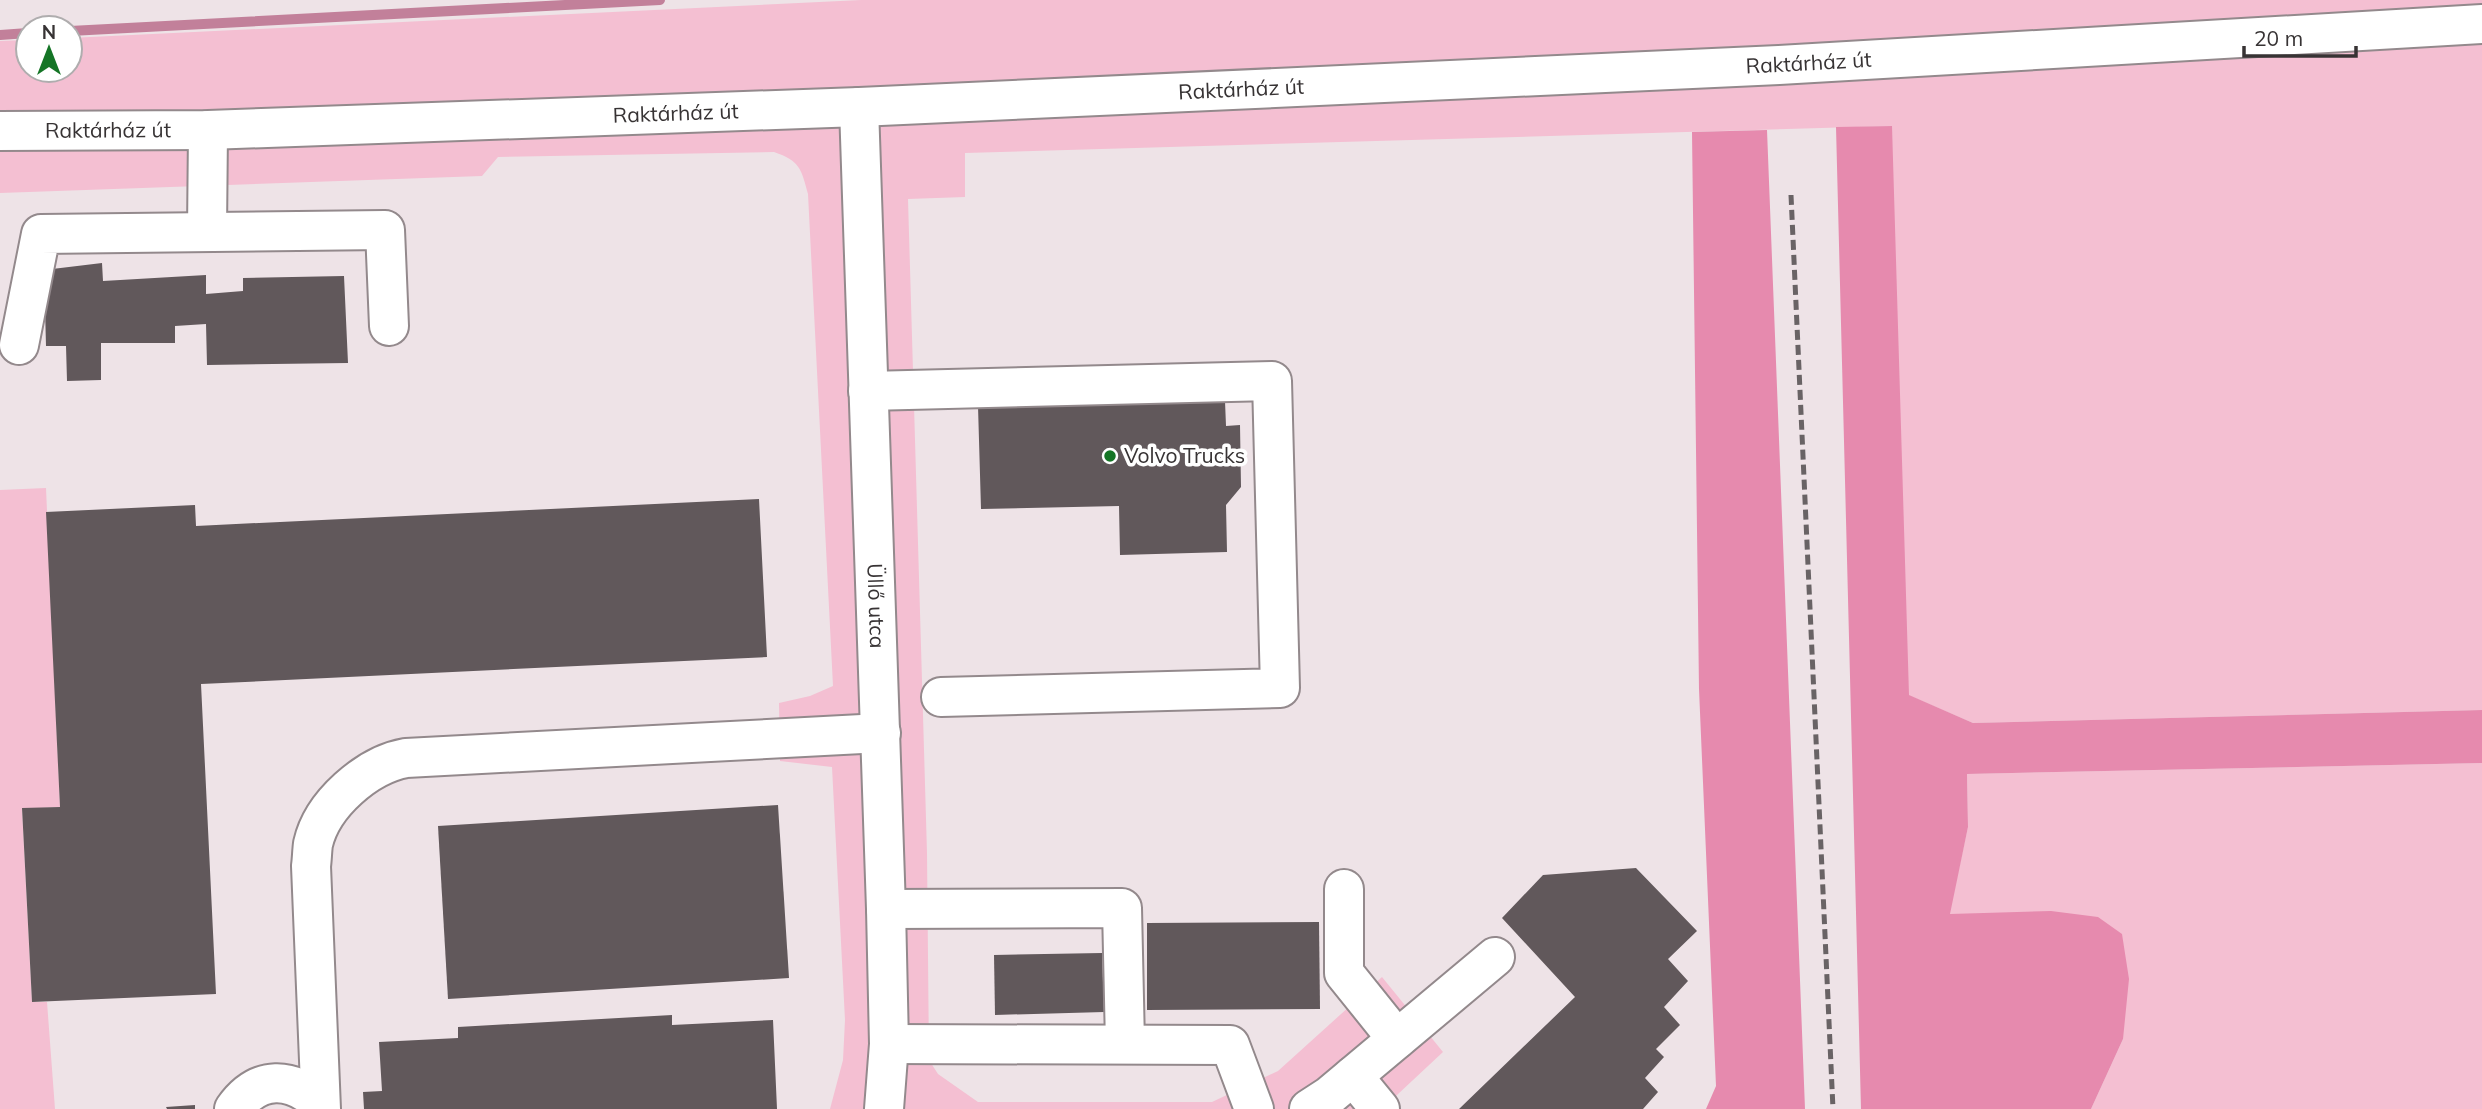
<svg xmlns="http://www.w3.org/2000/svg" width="2482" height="1109" viewBox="0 0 2482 1109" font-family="Mulish,sans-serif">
<rect width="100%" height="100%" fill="#eee3e7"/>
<!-- green -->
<g fill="#f4bfd2">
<path d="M861,0H2482V710L1973,723L1908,695L1891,126L965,153V197L908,199L927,853L929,1060L938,1074L978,1102H1212L1278,1071L1382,977L1443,1052L1382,1109H830L843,1060L845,1020L832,767L780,761L779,703L810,696L833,686L808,194C801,168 800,161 774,152L498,157L482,176L0,193V41L28,40V70H70V38Z"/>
<polygon points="46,488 60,807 22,809 32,1002 47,1002 55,1109 0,1109 0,490"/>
<polygon points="2482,763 2482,1109 2091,1109 2123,1039 1949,914 1968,827 1967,774"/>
</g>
<!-- forest -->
<g fill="#e68aae">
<polygon points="1892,126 1909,695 1973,723 2482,710 2482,763 1967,774 1968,827 1950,914 2051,911 2098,917 2122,934 2129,979 2123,1039 2091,1109 1861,1109 1836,127"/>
<polygon points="1767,130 1805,1109 1706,1109 1716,1086 1699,689 1692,132"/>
</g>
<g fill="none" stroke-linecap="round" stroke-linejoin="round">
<!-- stream -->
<g stroke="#c2809a" stroke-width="10">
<polyline points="70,31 660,0"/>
<polyline points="0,35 28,33"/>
</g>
</g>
<!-- building -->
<g fill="#61585b">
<polygon points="102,263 103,281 206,275 206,294 243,291 243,278 344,276 348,363 207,365 206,324 175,326 175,343 101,343 101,380 67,381 66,346 46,346 44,270"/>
<polygon points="1225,401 1226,426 1240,425 1241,487 1226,505 1227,552 1120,555 1119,506 981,509 978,406"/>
<polygon points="759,499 767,657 201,684 216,994 32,1002 22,808 60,807 46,512 195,505 196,526"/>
<polygon points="778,805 789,978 448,999 438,826"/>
<polygon points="1636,868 1697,931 1668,959 1688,981 1664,1007 1680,1025 1656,1049 1664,1057 1645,1078 1658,1092 1643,1109 1459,1109 1575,997 1502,918 1543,875"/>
<polygon points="1319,922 1320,1009 1147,1010 1147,923"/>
<polygon points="1102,953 1104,1012 995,1015 994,955"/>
<polygon points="672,1015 672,1025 773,1020 777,1109 364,1109 363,1092 382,1091 379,1042 458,1038 458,1027"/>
<polygon points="195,1105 195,1109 167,1109 166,1107"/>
</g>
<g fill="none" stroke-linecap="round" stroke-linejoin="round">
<!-- minor casing -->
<g stroke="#93898c" stroke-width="42">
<g id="minor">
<path id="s1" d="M859,107L886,909L889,1044L884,1109"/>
<path id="s2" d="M0,131L208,130L859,107L1779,65L2482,24"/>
<polyline points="207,231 208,130"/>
<polyline points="19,345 41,234 385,230 389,326"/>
<polyline points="868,391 1272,381 1280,688 941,697"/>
<polyline points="1344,889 1344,973 1397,1039"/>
<polyline points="886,909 1122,908 1125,1044"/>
<polyline points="889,1044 1230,1045 1254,1109"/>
<polyline points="1353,1076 1380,1109"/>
<path d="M234,1109C258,1075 292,1076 320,1104"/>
<path d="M321,1109L311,866C312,859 312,851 313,844C322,804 367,765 406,758L881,733"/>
<polyline points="1309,1109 1329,1096 1495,957"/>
</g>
</g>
<!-- minor -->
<use href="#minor" stroke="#fff" stroke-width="38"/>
<!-- rail -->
<polyline stroke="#696365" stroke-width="5" stroke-dasharray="10 5" stroke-linecap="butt" points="1791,195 1833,1109"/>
</g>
<!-- markers -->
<circle fill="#157526" stroke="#fff" stroke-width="2.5" cx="1110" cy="456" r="7"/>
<g text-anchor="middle" stroke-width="7" stroke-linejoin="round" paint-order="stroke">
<!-- street labels -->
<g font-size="21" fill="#373334" stroke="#fff">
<text dy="7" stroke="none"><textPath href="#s2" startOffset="1810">Raktárház út</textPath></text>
<text dy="7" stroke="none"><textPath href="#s2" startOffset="1242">Raktárház út</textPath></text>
<text dy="7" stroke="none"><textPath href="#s2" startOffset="676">Raktárház út</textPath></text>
<text dy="7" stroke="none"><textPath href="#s2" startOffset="108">Raktárház út</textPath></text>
<text dy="7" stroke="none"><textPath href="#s1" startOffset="499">Üllő utca</textPath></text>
</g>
<!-- poi labels -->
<g font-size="21" fill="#373334" stroke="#fff" text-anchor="start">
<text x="1124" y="463">Volvo Trucks</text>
</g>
</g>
<!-- north arrow -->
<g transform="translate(49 49)"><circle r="33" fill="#ffffff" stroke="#afadae" stroke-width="2"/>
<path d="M0-5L12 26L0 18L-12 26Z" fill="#157526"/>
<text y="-10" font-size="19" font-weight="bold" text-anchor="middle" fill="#373334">N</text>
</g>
<!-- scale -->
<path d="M2244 46v10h112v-10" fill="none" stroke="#373334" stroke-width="3.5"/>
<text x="2254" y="46" font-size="21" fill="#373334" stroke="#ffffff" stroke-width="5" paint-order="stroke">20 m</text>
</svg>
